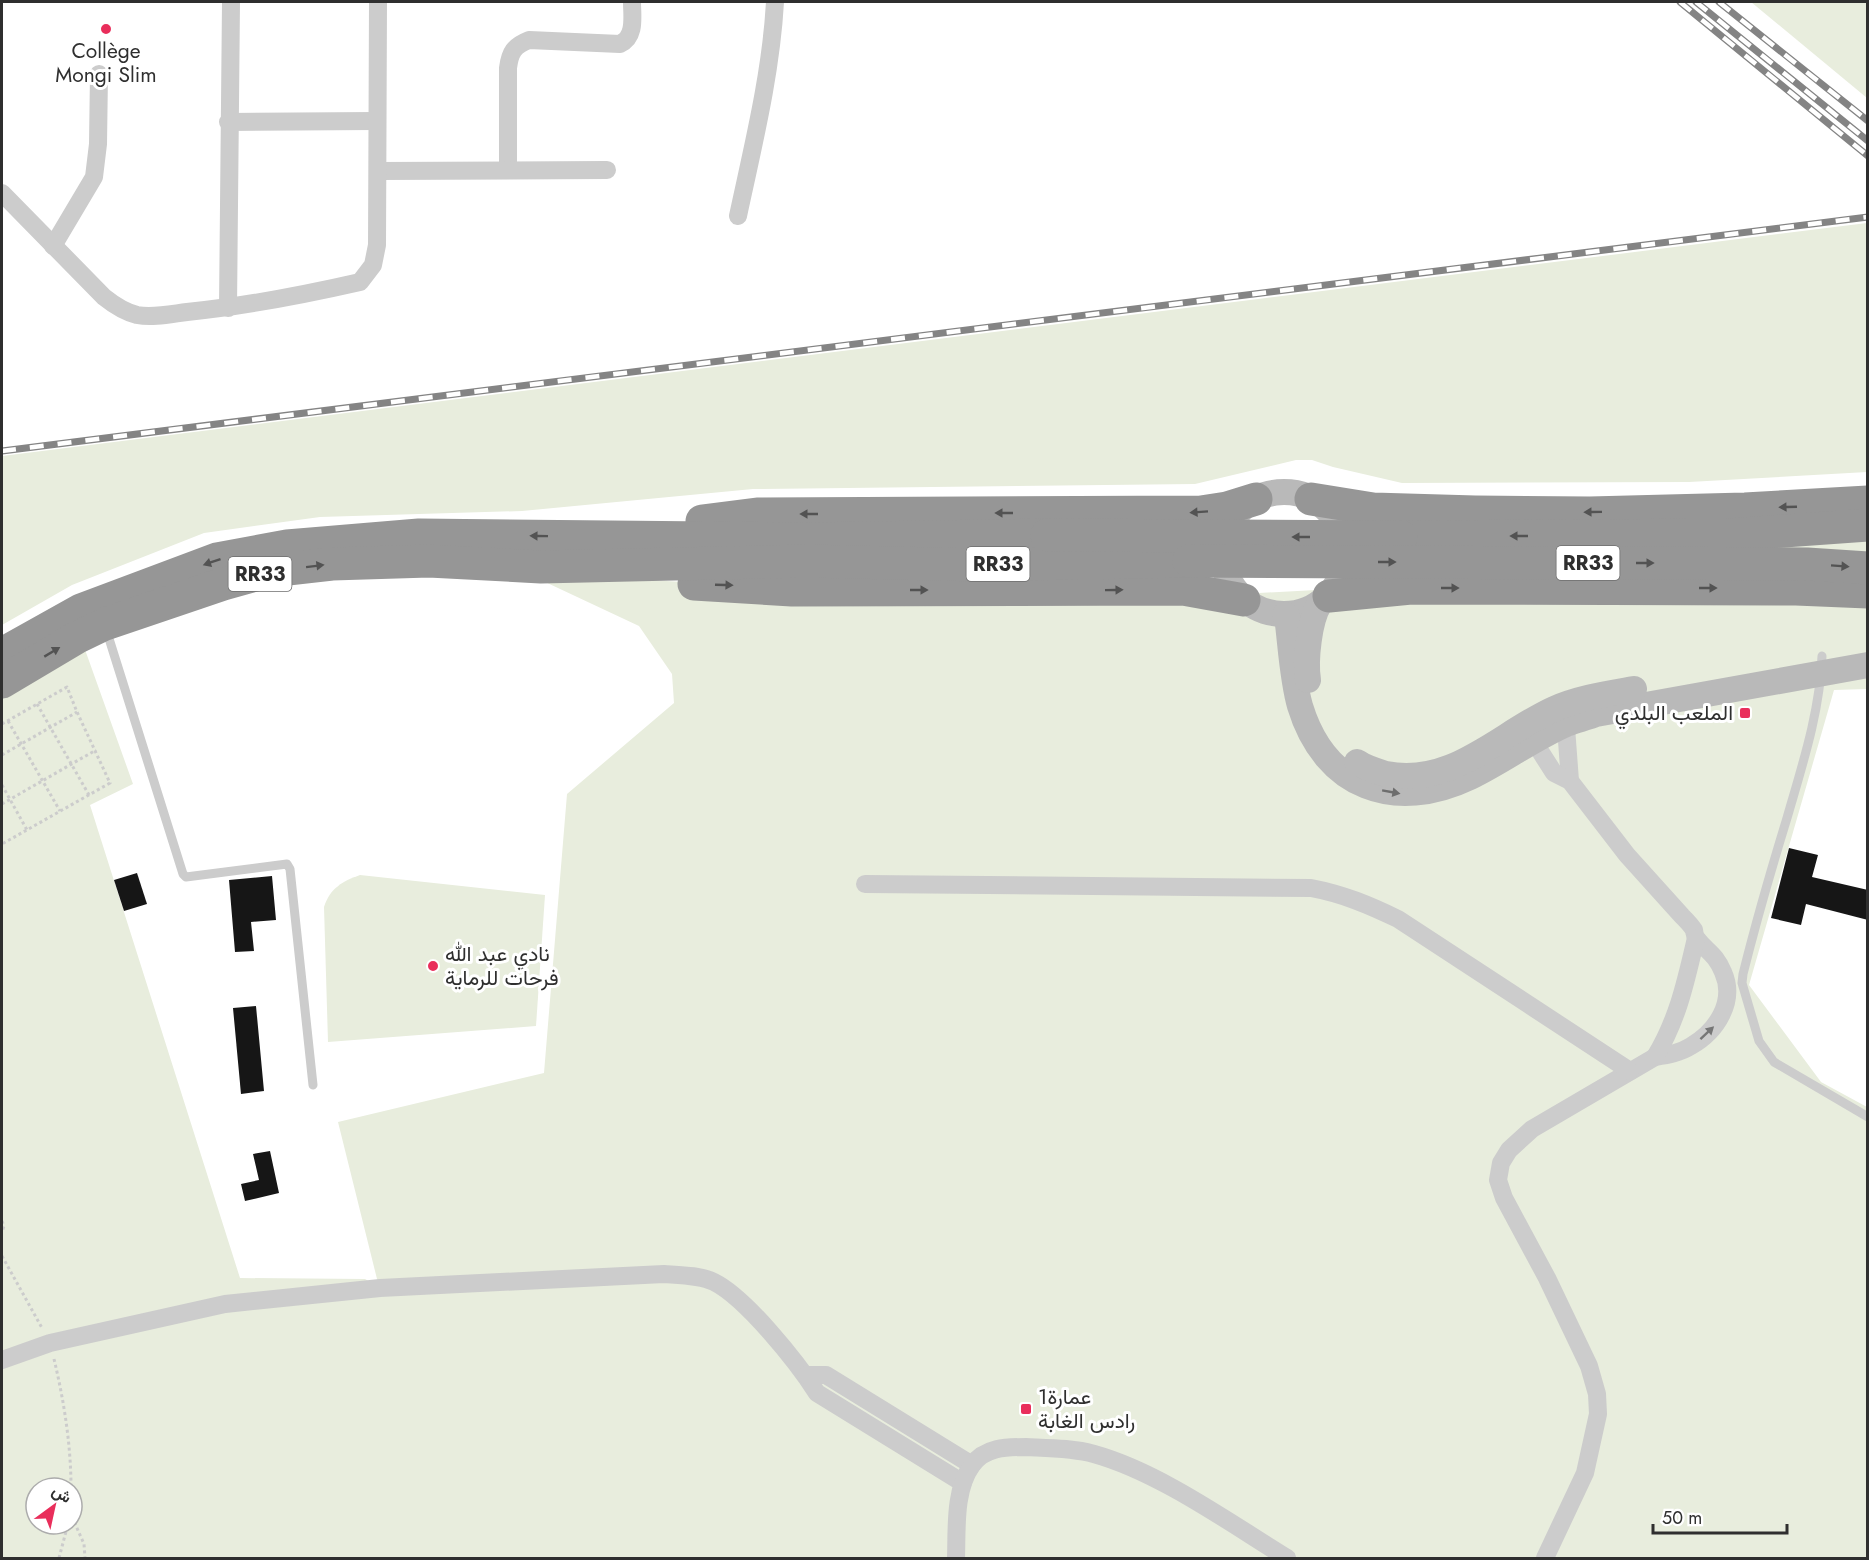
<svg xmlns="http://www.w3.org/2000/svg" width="1869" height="1560" viewBox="0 0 1869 1560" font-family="Jost,Vazirmatn,sans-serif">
<rect width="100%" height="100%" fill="#fff"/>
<!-- green -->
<g fill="#e8eddd" fill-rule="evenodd">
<polygon points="1751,2 1867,2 1867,98"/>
<polygon points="1867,223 1867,472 1689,482 1402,483 1333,467 1312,460 1296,460 1195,484 753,489 522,511 320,517 204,533 72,585 2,625 2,456"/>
<path d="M1867,527V689L1834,690L1749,985L1821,1082L1867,1107V1558H2V693L83,644L133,784L90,805L240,1278L365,1279L379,1287L338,1122L544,1073L567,794L674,703L672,674L639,626L526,573L754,586L1259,593L1462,582ZM36,1488H72V1524H36Z"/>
<path d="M360,875L545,895L536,1026L328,1042L324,907C330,888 343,881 360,875Z"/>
</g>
<!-- building -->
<g fill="#161616">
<polygon points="1789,848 1818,855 1812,877 1868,890 1868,920 1806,904 1801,925 1771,918"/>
<polygon points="137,873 147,904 124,911 114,880"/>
<polygon points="272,876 276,920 251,922 254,951 235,952 229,880"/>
<polygon points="256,1006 264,1091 241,1094 233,1008"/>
<polygon points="270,1151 279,1193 245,1201 241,1184 259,1180 253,1154"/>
</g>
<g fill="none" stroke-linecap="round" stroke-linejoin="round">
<!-- path -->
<g stroke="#ccc" stroke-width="3" stroke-dasharray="3 3" stroke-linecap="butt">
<polyline points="37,704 89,795"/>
<polyline points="8,721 60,811"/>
<polyline points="2,724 67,687 77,712 110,783 2,844"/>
<polyline points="2,755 77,712"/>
<polyline points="2,785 27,830"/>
<polyline points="2,804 96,750"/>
<polyline points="2,1221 4,1226 2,1232"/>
<polyline points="2,1256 42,1328"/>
<path d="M54,1359C64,1401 71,1445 71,1488"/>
<polyline points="72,1517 84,1544 85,1558"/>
<polyline points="59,1558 68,1524"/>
</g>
<!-- lane -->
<g stroke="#ccc" stroke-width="9">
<polyline points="106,629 183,874 186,877 287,864 290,869 313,1085"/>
<path d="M1822,656C1820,712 1802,766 1787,818C1771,870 1756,922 1743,974L1742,983L1759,1041L1774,1062L1868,1117"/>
</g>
<!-- street -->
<g stroke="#ccc" stroke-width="18">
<polyline points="228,122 376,121"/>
<path d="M508,170V68C510,52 514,46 529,40L620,44C636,37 632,16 632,2"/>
<polyline points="378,171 607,170"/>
<path d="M2,193L104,297C114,305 125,312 137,315C153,318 171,314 187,312C246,306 303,295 360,282L373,265L377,245L378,2"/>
<path d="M738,216C753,146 771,74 775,2"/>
<polyline points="53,246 94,177 98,144 99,74"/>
<polyline points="228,308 231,2"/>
<polyline points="1565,714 1570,781"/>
<path d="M1533,729L1540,751L1554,773L1570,781L1627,855L1682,916C1686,920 1691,925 1694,930C1695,934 1694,935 1697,939C1707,952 1715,953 1723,972C1736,1001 1717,1031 1691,1046C1680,1053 1668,1055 1655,1057L1532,1129L1509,1150L1501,1163L1498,1180L1504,1198L1547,1278L1589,1366L1597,1394L1598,1414L1585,1473L1545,1558"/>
<path d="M865,884L1311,888C1343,894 1369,905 1398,919L1630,1071"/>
<path d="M1655,1057C1678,1019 1686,981 1696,938"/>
<path d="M2,1360L50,1343L225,1304L380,1288L664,1274C679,1275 700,1275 714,1282C746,1298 797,1362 817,1393L963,1483"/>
<polyline points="806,1375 826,1375 972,1465"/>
<path d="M956,1558C957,1529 954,1490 972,1465C985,1447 1006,1447 1026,1447C1048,1448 1073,1448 1094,1454C1159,1472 1230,1523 1287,1558"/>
</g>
<!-- secondary -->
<g stroke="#b9b9b9" stroke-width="26">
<circle cx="1284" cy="553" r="61"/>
<path d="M1285,615L1287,616C1291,646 1292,678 1300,706C1325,788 1395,813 1470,777C1503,761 1532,739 1566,724C1576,720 1586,718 1596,714L1868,665"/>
<path d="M1308,680C1305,660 1309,620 1320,603"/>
<path d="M1357,762C1365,768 1376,771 1386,774C1453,787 1499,734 1554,709C1579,698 1606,694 1634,689"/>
</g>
<!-- highway -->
<g stroke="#969696" stroke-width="33">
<polyline points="1311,499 1373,509 1475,512 1590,513 1745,509 1868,502"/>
<polyline points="702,521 757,514 1201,512 1227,508 1256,499"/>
<polyline points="1401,537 1728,535 1868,525"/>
<polyline points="694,584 792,590 1183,589 1244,600"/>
<polyline points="1329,596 1411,588 1796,589 1868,592"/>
<polyline points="2,654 81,610 217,559 287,546 419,535 807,539 1047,535"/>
<polyline points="2,682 76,638 105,624 223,584 270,571 332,564 429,561 541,567 808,561 979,565 1189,561"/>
</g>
<!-- rail casing -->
<g stroke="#848484" stroke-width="7">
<g id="rail">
<polyline points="1680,2 1868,156"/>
<polyline points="1696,2 1868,141"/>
<polyline points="1719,2 1868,121"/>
<polyline points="2,451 1868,217"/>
</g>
</g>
<!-- rail -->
<use href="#rail" stroke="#fff" stroke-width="4.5" stroke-dasharray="14" stroke-linecap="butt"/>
<!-- highway-bridge -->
<g stroke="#969696" stroke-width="33">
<polyline points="1047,535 1401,537"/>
<polyline points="1189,561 1807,564 1868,568"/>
</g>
</g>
<!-- one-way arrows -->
<defs><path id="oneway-solid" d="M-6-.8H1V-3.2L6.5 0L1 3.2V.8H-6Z" transform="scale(1.5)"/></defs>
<g fill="#535353">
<use href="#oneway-solid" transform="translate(1788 507) rotate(178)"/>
<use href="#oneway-solid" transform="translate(1199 512) rotate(176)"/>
<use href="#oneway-solid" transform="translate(1593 512) rotate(179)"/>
<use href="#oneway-solid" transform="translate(1004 513) rotate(180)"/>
<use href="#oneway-solid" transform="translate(809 514) rotate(180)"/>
<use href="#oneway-solid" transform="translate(539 536) rotate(-179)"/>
<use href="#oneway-solid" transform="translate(1519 536) rotate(180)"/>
<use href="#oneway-solid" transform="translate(1301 537) rotate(-180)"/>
<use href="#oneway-solid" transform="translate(212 562) rotate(161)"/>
<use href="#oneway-solid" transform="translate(1387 562)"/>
<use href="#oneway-solid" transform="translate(1645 563)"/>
<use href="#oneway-solid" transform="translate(315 566) rotate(-7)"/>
<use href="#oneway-solid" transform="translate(1840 566) rotate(4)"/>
<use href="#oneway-solid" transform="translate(724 585) rotate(2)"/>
<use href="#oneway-solid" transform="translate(1450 588)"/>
<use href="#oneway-solid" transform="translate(1708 588)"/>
<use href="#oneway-solid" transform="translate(919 590)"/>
<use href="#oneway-solid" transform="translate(1114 590) rotate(-1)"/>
<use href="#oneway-solid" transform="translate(52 652) rotate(-31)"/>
</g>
<use fill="#6d6d6d" href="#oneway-solid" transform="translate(1391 792) rotate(10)"/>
<use fill="#767676" href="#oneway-solid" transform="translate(1707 1033) rotate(-43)"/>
<!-- markers -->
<g fill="#e92e5b" stroke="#fff" stroke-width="2">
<circle cx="106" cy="29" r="6"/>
<rect x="1739" y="707" width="12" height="12" rx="3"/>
<circle cx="433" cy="966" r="6"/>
<rect x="1020" y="1403" width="12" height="12" rx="3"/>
</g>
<g text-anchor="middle" stroke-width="6" stroke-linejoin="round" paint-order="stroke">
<!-- shield labels -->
<g fill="#fff" stroke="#6d6d6d" stroke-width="1.5">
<rect x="1556.5" y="546" width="63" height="34" rx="4.5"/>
<rect x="966.5" y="547" width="63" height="34" rx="4.5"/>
<rect x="228.5" y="557" width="63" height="34" rx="4.5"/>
</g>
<g font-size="20" font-weight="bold" fill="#2f2f2f">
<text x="1588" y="570">RR33</text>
<text x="998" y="571">RR33</text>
<text x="260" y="581">RR33</text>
</g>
<!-- poi labels -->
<g font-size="21" fill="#2f2f2f" stroke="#fff" text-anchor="start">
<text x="106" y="58" text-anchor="middle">Collège<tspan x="106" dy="24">Mongi Slim</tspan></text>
<text x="1733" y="720" text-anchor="end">الملعب البلدي</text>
<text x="445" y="961">نادي عبد الله<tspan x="445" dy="24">فرحات للرماية</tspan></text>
<text x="1038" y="1404">1عمارة<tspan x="1038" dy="24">رادس الغابة</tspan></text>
</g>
</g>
<!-- border -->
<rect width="1869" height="1560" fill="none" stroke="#2f2f2f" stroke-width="6"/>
<!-- north arrow -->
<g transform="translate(54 1506) rotate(33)"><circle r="28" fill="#ffffff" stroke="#acacac" stroke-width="1.5"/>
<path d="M0-4.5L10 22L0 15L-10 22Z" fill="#e92e5b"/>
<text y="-9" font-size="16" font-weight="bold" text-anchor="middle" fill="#2f2f2f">ش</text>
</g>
<!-- scale -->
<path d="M1653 1524v9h134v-9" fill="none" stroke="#2f2f2f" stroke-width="3"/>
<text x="1662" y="1524" font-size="18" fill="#2f2f2f" stroke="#ffffff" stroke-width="4.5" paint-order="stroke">50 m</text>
</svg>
